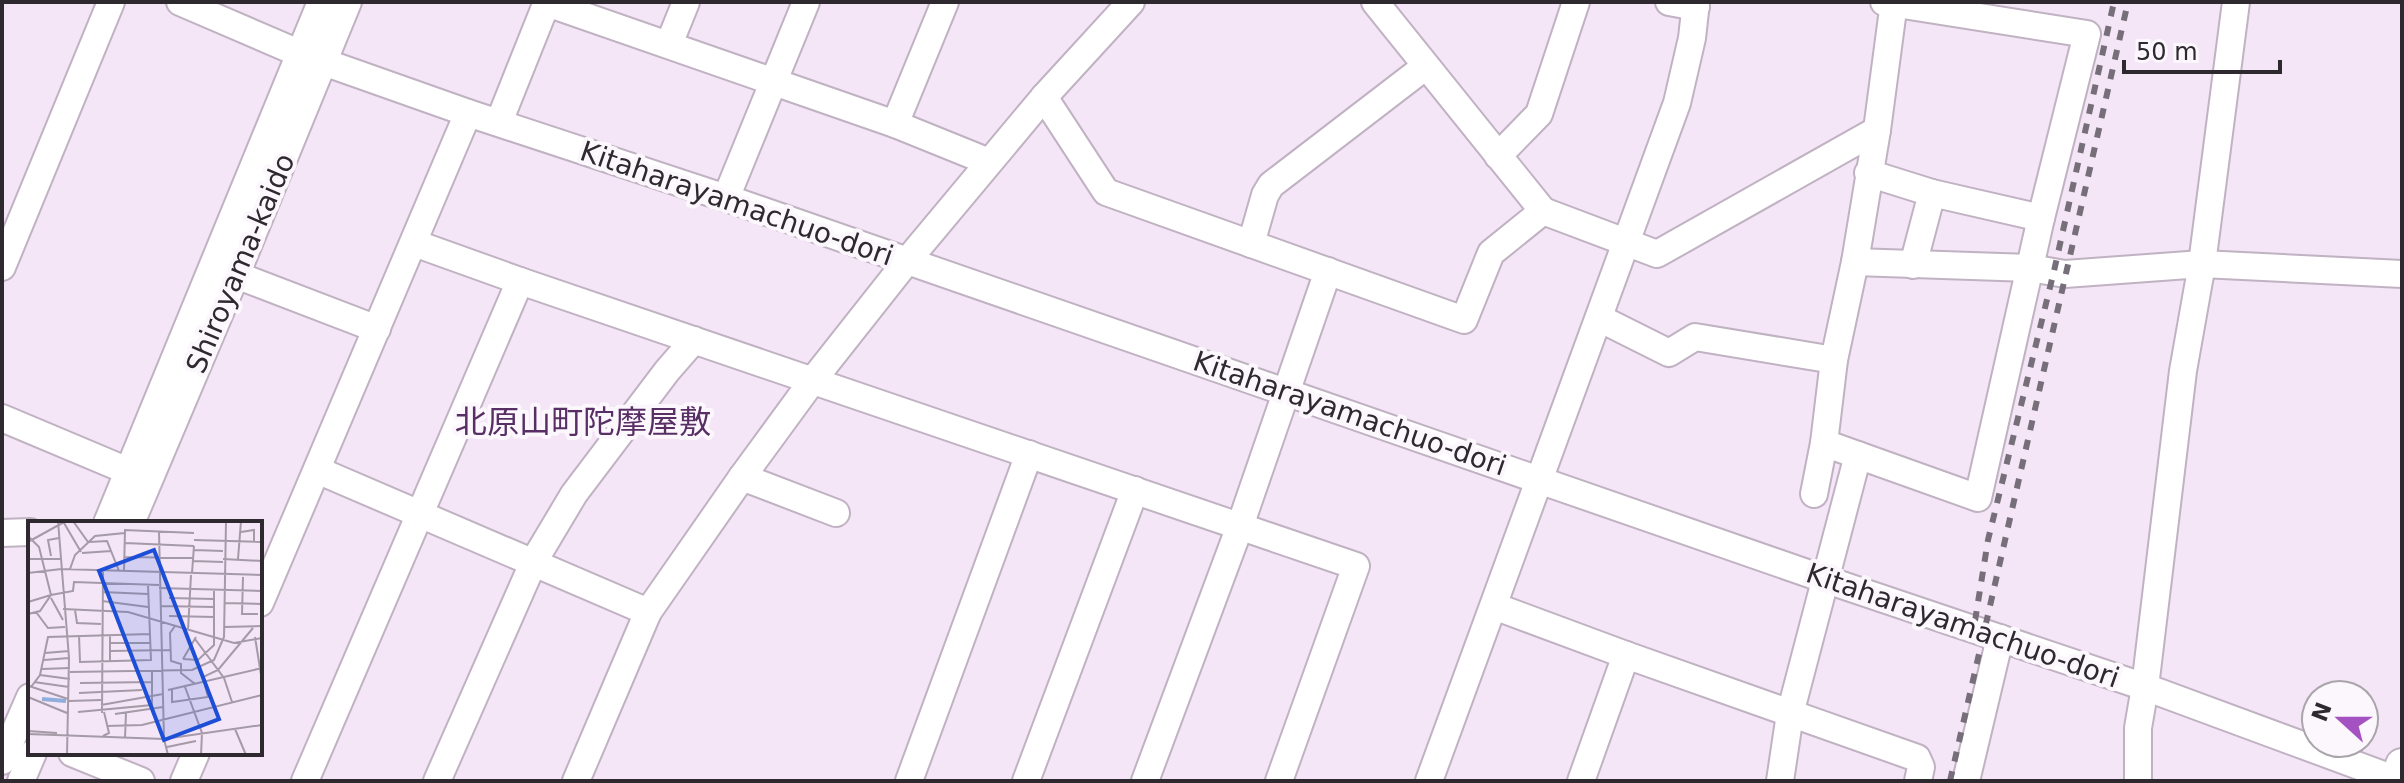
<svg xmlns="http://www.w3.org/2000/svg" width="2404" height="783" viewBox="0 0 2404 783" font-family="'DejaVu Sans','Noto Sans JP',sans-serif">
<rect width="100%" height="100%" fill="#f4e5f7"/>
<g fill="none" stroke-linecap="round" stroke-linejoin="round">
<!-- minor casing -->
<g stroke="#c0b2c2" stroke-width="30">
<g id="minor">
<polyline points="180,2 301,54 468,113 726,198 1827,580 2145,687 2397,780 2402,780"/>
<polyline points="1375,2 1543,211"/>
<polyline points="1669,2 1696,7"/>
<polyline points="547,3 895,124 989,162"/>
<polyline points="669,44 686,2"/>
<polyline points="1044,97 1106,192 1464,320 1491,253 1543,211 1657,254 1877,130"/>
<polyline points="499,122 547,2"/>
<polyline points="895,124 945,2"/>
<polyline points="1498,156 1539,114 1576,2"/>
<polyline points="1868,173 1932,193 2041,218"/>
<polyline points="726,198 806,2"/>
<polyline points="414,243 520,281 1356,566 1279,781"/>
<polyline points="1251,244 1265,195 1271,185 1426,66"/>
<polyline points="1855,262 2030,268 2065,274 2202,264 2402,274"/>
<polyline points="1913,265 1932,193"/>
<polyline points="2,267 111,2"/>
<polyline points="236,275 377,329"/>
<polyline points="1599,318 1669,353 1695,337 1834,360"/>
<polyline points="2,418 128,471"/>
<polyline points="1824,443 1978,498 2041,218 2087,34 1884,2"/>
<polyline points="317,470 648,612"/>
<polyline points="742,477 836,513"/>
<polyline points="1814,494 1824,443 1834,360 1855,262 1877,130 1894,2"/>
<polyline points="107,523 321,2"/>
<polyline points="131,523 236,275 348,2"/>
<polyline points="2,533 30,532"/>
<polyline points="260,603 468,113"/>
<polyline points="1494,606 1626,655 1917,758 1921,767 1918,781"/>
<polyline points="72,753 141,781"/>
<polyline points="2,761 30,697"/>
<polyline points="21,781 33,753"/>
<polyline points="184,781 196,753"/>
<polyline points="305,781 520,281"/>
<polyline points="437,781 534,561 574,494 667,371 694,340"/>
<polyline points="576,781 648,612 742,477 813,380 907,261 1044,97 1131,2"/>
<polyline points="909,781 1029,454"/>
<polyline points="1026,781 1135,490"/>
<polyline points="1145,781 1240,526 1328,271"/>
<polyline points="1429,781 1677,103 1692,38 1696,2"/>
<polyline points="1581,781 1626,655"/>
<polyline points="1780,781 1790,714 1858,455"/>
<polyline points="1966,781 2000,638"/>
<polyline points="2138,781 2138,728 2145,687 2183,371 2202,264 2236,2"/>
</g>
</g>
<!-- major casing -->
<g stroke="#c0b2c2" stroke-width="36">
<polyline id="major" points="2397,781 2402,765"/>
</g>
<!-- minor -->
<use href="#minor" stroke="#fff" stroke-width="26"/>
<!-- major -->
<use href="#major" stroke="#fff" stroke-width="32"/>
<!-- rail -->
<g stroke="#766e78" stroke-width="6" stroke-dasharray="10 10" stroke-linecap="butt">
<polyline points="1975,621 1988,540 2054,271 2114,2"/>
<polyline points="1950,781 2128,2"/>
</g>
</g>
<g text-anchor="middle" stroke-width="8" stroke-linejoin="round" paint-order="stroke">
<!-- street labels -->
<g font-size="28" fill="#2e292f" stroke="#fcf6fd">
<text transform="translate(737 203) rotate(19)" y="10">Kitaharayamachuo-dori</text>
<text transform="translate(240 263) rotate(-67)" y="10">Shiroyama-kaido</text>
<text transform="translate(1350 413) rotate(19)" y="10">Kitaharayamachuo-dori</text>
<text transform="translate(1963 625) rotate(19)" y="10">Kitaharayamachuo-dori</text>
</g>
<!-- quarter labels -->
<g font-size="32" fill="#572f65" stroke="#fcf6fd">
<text x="583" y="433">北原山町陀摩屋敷</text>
</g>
</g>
<!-- overview -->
<g transform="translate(28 521)">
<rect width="234" height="234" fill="#f4e5f7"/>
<path fill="none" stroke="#90aedc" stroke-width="4" d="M14,178L38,180"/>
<path fill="none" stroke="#a59aa7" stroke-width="2" d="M30,0L41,137L39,234M45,0L60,21M36,2L53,31M131,11L136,218L140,234M213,11L226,9V20M0,15L11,26L23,74L0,81M166,19L234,21M0,21L38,0M61,21L79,20L91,50M97,22L166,25M166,29L195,30M54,32L83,30M23,35L20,19L31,17M97,36L165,37M0,38H32M195,38L234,40M210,38L213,0M165,40L195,41M42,48L47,34L67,15L97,12M96,50L97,9L166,12M0,52L33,48L234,54M164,52L166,25M215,56L214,93H230M131,67L234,70M74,71L120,73M23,77L35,99M141,77L186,78M74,80L120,86M196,82L233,83M132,85L186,86M35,88L100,91L206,122L234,117M47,89L49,102L73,103M8,91L20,107L37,106M0,93L12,90L23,74L45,70L46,61L131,64M141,95L186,96M147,105L142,112L143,140L153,143V152L167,163M196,106L234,105M160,109L163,54M51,114L52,141L123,139L120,64M82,114V140M227,116L234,160M167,118L196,157L204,181M82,122H122M82,130L143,129M17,132L41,130M155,138L170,139L186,124V69M155,138L168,116M16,139L41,137M14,148L42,147M42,151L164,149L186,139L196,116L198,0M12,154L42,158M6,161L41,166M52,162L124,161M1,165L40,178M3,166L12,154L20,116L122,113M157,166L174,212L173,234M140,169L234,147M144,169V181L180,176L175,156L190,149L225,107M51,172L114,169M0,176L39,192M41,180L73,179M73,184L135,173M50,191L124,184V150M74,192L75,51M87,193L135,186M79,205L114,204L234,174M207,208L218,234M0,210L29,212M0,213L136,218L234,204M75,215L81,212L76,191M97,217L98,192M139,226L168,220"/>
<path fill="#1d4ed8" fill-opacity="0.15" stroke="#1d4ed8" stroke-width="4" d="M126,29L191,198L136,219L71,50Z"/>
<rect width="234" height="234" fill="none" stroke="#2e292f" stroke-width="4"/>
</g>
<!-- border -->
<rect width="2404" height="783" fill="none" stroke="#2e292f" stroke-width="8"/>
<!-- north arrow -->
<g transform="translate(2340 719) rotate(291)"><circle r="38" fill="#fcf6fd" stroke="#aaa4ab" stroke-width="2"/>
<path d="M0-6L14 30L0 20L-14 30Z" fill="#a452c1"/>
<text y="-12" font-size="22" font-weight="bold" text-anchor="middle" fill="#2e292f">N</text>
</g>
<!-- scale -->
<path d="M2124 60v12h156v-12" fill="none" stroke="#2e292f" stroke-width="4"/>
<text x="2136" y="60" font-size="24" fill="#2e292f" stroke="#fcf6fd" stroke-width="6" paint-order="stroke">50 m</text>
</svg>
